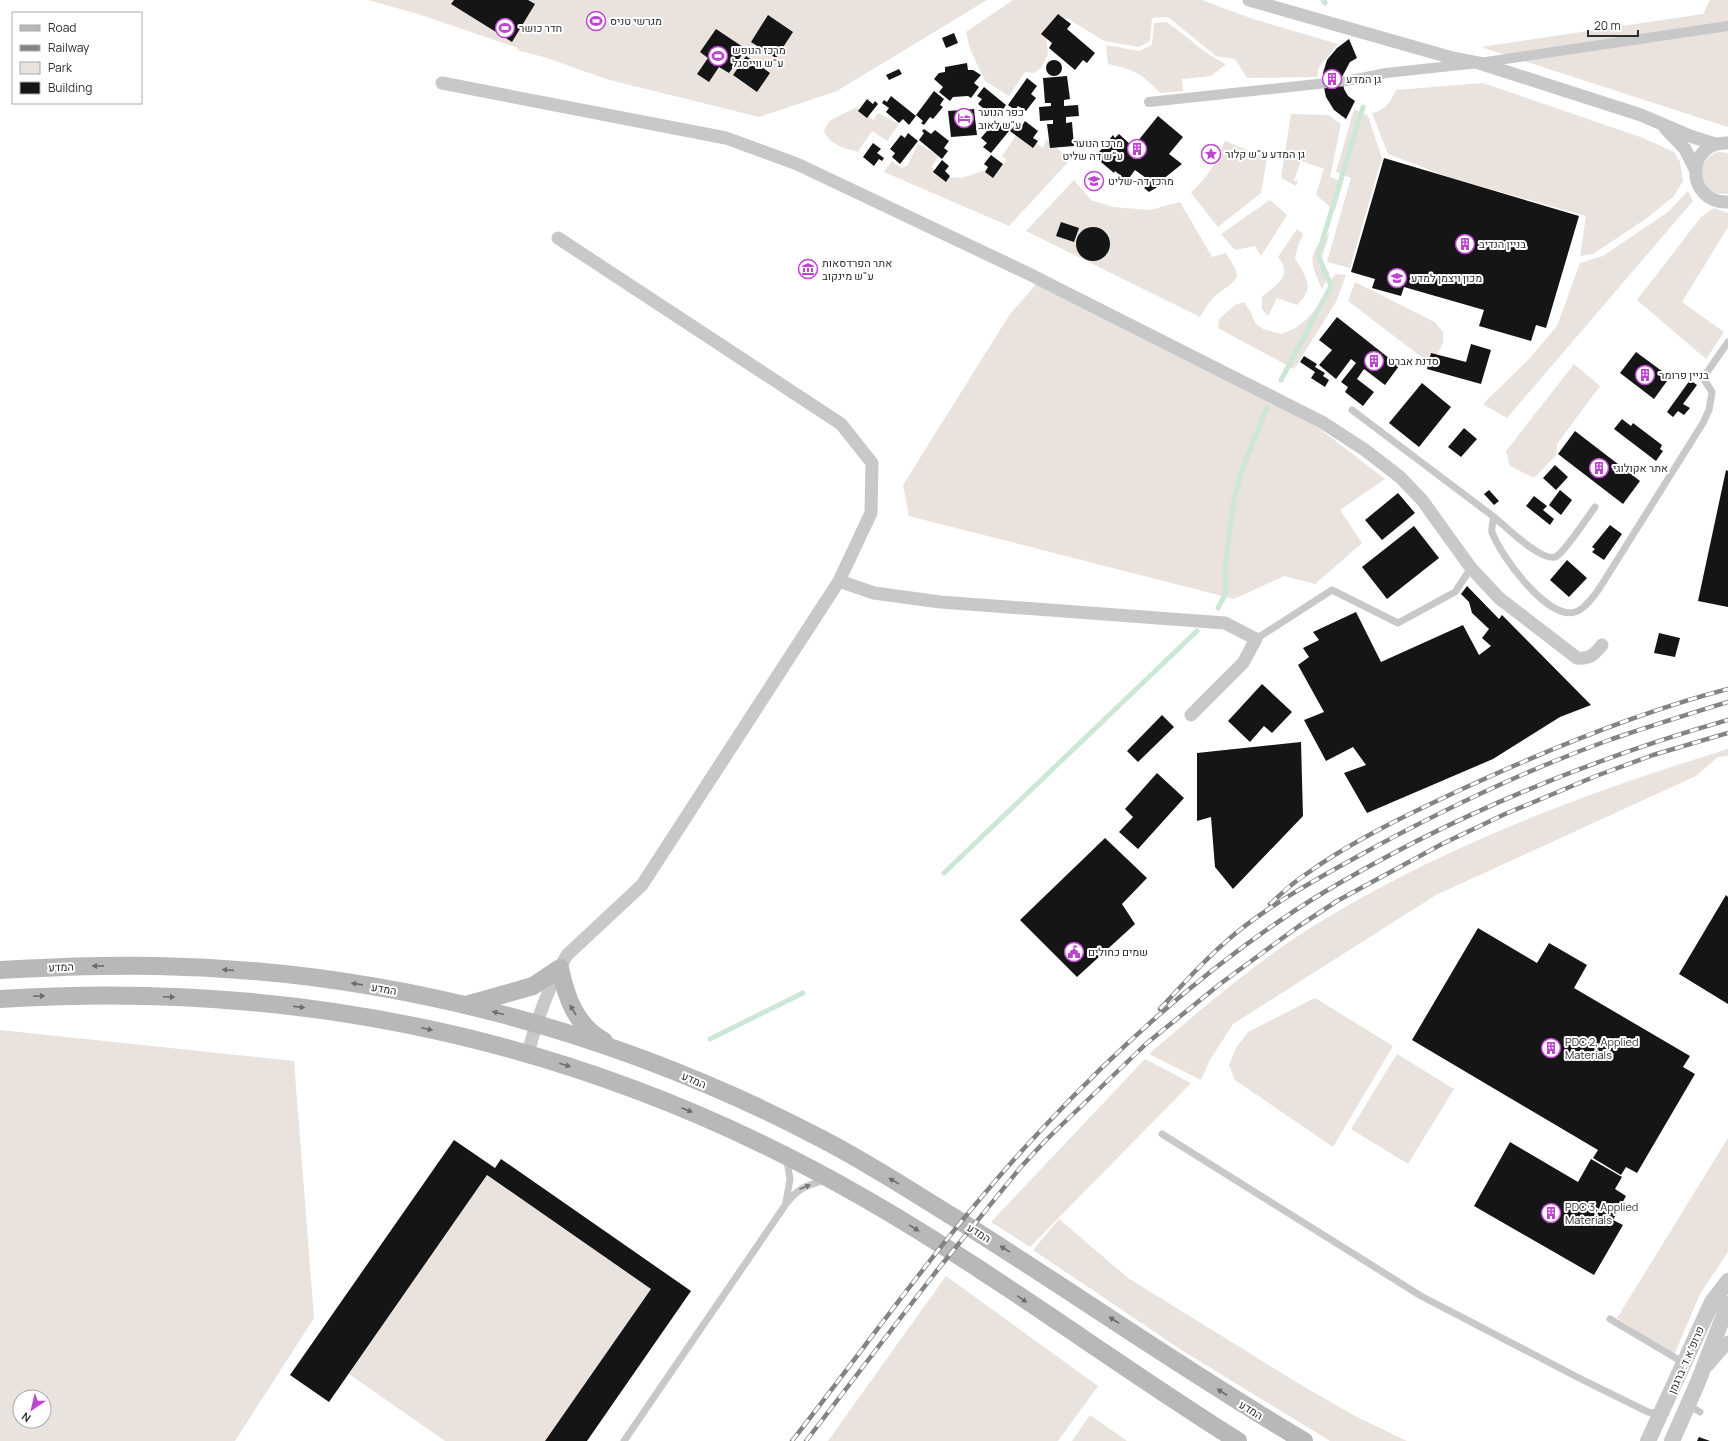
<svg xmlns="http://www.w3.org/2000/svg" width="1728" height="1441" viewBox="0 0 1728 1441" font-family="Manrope,Heebo,sans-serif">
<rect width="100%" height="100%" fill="#fff"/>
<!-- green -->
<g fill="#eae2dd" fill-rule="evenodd">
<polygon points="368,0 987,0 837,91 759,117 606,79 547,58 517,50 518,48 418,14"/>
<polygon points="1013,0 1202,0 1253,19 1338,44 1319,67 1317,77 1247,78 1235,59 1216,56 1168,17 1152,18 1150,41 1139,47 1104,41 1067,18 1054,19 1046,34 1048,54 1041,68 1034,73 1025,72 1009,96 985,81 970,49 966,32"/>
<polygon points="1710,0 1728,0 1728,127 1481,47 1703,14"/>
<path d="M1166,22C1187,35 1203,54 1226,64L1211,76L1182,79L1183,91L1160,93C1143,74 1133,69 1108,64L1106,45L1139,51L1152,45L1154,23Z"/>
<path d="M1483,83L1643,138L1674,152L1680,162L1683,181L1674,196L1647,218L1593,254L1580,256L1586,216L1451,178L1388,154L1372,113C1385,111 1391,101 1396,90Z"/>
<path d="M857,107L873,120L878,113L899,124L887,141L872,131L858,152C844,148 830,145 824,131L829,121Z"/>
<polygon points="1354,109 1368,116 1382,158 1350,268 1327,262 1351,178 1336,172"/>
<polygon points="1291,114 1328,115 1341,124 1330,177 1343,182 1335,211 1316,195 1324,169 1301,161 1294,181 1298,181 1296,186 1281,178"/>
<polygon points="1019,131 1043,148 1047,139 1070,160 1009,226 884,172 892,161 901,168 907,166 918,144 939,156 931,167 945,177 962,178 982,171 995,174 1007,160 1002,156"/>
<path d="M1225,141L1267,158L1261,193L1218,227L1191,193C1208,176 1216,164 1225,141Z"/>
<path d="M1718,152L1728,153V194L1711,193L1700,177C1703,164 1705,156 1718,152Z"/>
<path d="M1074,180L1091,200L1113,207L1150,210L1180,202L1212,257L1226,253L1236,270L1237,277C1232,284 1227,287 1220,292C1211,298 1206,307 1200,317L1026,231Z"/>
<polygon points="1688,191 1693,201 1507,418 1483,404 1529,359 1557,326 1580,263 1603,256 1668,212"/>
<polygon points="1270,200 1287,215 1261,256 1255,246 1235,250 1221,234"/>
<polygon points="1714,208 1728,213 1728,227 1682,302 1724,332 1706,359 1637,300 1701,217"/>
<path d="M1297,229L1303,234L1298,246L1295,258C1306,278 1316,287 1297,305L1277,298L1268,316L1262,309V297C1276,284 1294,277 1278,257Z"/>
<path d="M1330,232L1319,266L1330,272L1322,289C1310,261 1306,255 1330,232Z"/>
<polygon points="1336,274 1346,275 1336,302 1294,369 1218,328 1219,319 1235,305 1244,302 1250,311 1256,324 1263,329 1281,334 1294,329 1306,320 1320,304 1331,279"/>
<polygon points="1038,282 1316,426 1385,479 1340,510 1362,543 1315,584 1284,576 1234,599 909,516 903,485 1010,314"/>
<polygon points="1355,282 1435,322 1443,332 1443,343 1432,365 1348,301"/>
<polygon points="1574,364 1600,386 1557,444 1556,455 1534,478 1510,466 1506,451"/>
<path d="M1728,749V756L1718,757L1696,776L1436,895L1233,1024L1210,1060L1201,1080L1149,1054C1205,1006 1261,957 1325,919C1451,843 1588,792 1728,749Z"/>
<polygon points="1315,998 1393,1046 1333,1147 1235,1080 1229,1065 1236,1048 1248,1032"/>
<path d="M0,1030L294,1061L314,1318L235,1441H0ZM20,1397H44V1421H20Z"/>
<polygon points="1397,1054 1454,1089 1408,1164 1351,1129"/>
<polygon points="1145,1059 1191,1083 1030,1247 991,1222"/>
<polygon points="1728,1138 1728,1252 1700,1294 1674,1355 1617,1318"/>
<polygon points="487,1175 651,1289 545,1441 445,1441 349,1374"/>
<polygon points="1059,1219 1128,1278 1301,1385 1355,1416 1407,1441 1330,1441 1183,1351 1033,1250"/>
<polygon points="946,1276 1098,1386 1058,1441 828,1441"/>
<polygon points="1090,1415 1127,1441 1072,1441"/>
</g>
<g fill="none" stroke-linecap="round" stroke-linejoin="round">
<!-- stream -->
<g stroke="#cce7d5" stroke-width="5">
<polyline points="1323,0 1325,3"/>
<polyline points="1281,380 1331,286 1318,255 1363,107"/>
<polyline points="1218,608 1226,593 1225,568 1234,499 1243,467 1267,407"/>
<polyline points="944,873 1197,631"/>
<polyline points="710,1039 803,993"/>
</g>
</g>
<!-- building -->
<g fill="#151515">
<polygon points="454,0 528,0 535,4 512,42 451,4"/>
<polygon points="1058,14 1071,24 1067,29 1095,53 1087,63 1083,60 1075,70 1049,48 1052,43 1041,34"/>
<polygon points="768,15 793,32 776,58 751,42"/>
<polygon points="716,29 746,49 729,73 719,67 709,82 697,74 708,58 700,52"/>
<polygon points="954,33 958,43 946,48 942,38"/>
<polygon points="1349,39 1357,58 1350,62 1342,77 1344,89 1348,96 1355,101 1346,119 1334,110 1326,97 1323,83 1323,73 1327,60 1337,48"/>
<polygon points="746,56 770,73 757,92 733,75"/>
<circle cx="1054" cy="68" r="8"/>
<polygon points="967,63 968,70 973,70 981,75 974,83 979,87 971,98 968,96 953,97 950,101 939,92 943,87 934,79 939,73 945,72 945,67"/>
<polygon points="899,69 902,74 889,80 886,75"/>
<polygon points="1067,76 1070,99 1064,100 1064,106 1078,105 1079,116 1066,117 1066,123 1072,122 1074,146 1050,148 1047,124 1053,124 1053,120 1040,121 1039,107 1051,106 1051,103 1045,103 1043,78"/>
<polygon points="1027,78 1037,86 1031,94 1036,98 1026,111 1018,106 1015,110 1008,105"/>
<polygon points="984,87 1006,105 1001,112 1003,113 1001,116 995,111 992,115 978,104 982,99 977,96"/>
<polygon points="934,91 944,99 940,105 943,107 933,119 930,117 924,125 921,123 923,121 916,115"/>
<polygon points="891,96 916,116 909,125 903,119 899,123 886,112 889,108 882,103 884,100 887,102"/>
<polygon points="867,99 873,104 875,101 878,104 867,118 858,111"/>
<polygon points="974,109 977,135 951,137 948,111"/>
<polygon points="1158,116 1183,137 1169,154 1182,164 1162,180 1164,183 1149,192 1144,188 1147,185 1143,182 1146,178 1135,170 1127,181 1115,171 1114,173 1095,157 1113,135 1115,138 1119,134 1131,145 1135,140 1137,142"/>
<polygon points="1025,121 1038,131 1033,138 1038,141 1033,148 1010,131 1017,123 1021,127"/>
<polygon points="1001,124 1009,131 991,153 983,147 987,143 981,138 992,125 997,129"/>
<polygon points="924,129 931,134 935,130 949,141 944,148 948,151 942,159 919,140 924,133 922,131"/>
<polygon points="908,133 918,141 900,164 892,157 895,153 890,149 901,135 905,138"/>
<polygon points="873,143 881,149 877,153 884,158 882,161 879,159 874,166 863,157"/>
<polygon points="991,155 1003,164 993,178 985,172 988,167 984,164"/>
<polygon points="1384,158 1579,216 1546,328 1536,325 1531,341 1479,326 1484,310 1404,287 1401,296 1372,288 1375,279 1351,272"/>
<polygon points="942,160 949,166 945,171 950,176 946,182 933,172"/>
<polygon points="1061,222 1079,228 1074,242 1056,236"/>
<circle cx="1093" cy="244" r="17"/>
<polygon points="1337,317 1399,366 1385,385 1364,369 1357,379 1374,392 1363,406 1345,392 1348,387 1341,382 1356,363 1351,359 1336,379 1319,365 1332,350 1319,340"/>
<polygon points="1471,344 1491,350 1481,384 1427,369 1431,353 1466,362"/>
<polygon points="1636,352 1670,377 1654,399 1620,373"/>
<polygon points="1304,356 1317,364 1315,367 1325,373 1323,376 1329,380 1325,387 1311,378 1315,372 1300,362"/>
<polygon points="1690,380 1697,385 1683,404 1690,408 1684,415 1678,411 1673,417 1667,412"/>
<polygon points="1422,383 1451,407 1419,447 1389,423"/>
<polygon points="1622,419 1631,426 1633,423 1662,445 1660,449 1663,451 1656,461 1614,429"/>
<polygon points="1464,428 1477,439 1461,457 1448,447"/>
<polygon points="1575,431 1640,481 1623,504 1558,454"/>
<polygon points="1555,465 1568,477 1556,490 1543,478"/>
<polygon points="1726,470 1728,471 1728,607 1698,601"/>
<polygon points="1489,490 1499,501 1494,505 1484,494"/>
<polygon points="1560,490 1572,500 1561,515 1549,505"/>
<polygon points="1398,493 1415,513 1382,540 1365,520"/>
<polygon points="1534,496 1547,506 1543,510 1554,519 1550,525 1526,506"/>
<polygon points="1610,525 1622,534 1604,560 1592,552 1595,549 1592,547"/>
<polygon points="1414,526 1439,558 1387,599 1362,567"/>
<polygon points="1567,560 1587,578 1569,597 1550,580"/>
<polygon points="1467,586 1499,619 1502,615 1591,705 1560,717 1493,759 1367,813 1344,773 1366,765 1353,747 1326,761 1304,720 1324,712 1298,665 1309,657 1303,648 1319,640 1313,632 1356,612 1381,662 1463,625 1479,655 1491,646 1482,638 1489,629 1472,613 1469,602 1461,594"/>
<polygon points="1659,633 1680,638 1675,657 1654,653"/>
<polygon points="1262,684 1292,712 1272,733 1264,726 1250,742 1228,721"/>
<polygon points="1162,715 1174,727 1138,762 1127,751"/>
<polygon points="1301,742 1303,816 1233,889 1215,867 1211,817 1197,821 1197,753"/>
<polygon points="1157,773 1184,798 1138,849 1119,832 1133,817 1125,809"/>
<polygon points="1105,838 1147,878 1122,904 1135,924 1077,977 1020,920"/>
<polygon points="1726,895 1728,897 1728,1004 1679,974"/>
<polygon points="1478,928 1537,963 1549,943 1587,965 1574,988 1690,1056 1683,1067 1695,1074 1637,1173 1626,1167 1621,1175 1593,1158 1598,1150 1412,1040"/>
<polygon points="454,1140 495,1168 501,1159 691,1291 587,1441 545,1441 651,1289 487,1175 329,1402 290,1375"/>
<polygon points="1510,1142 1578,1182 1591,1159 1622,1177 1615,1189 1626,1196 1613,1220 1623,1225 1594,1275 1474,1206"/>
<polygon points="1699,1437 1710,1441 1697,1441"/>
</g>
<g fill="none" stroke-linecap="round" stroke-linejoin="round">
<!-- service -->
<g stroke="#c8c8c8" stroke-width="7">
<path d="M1352,410L1494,517C1493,522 1491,528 1492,532C1500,555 1547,620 1575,612C1585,609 1593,597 1599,589L1703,423L1709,410L1712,392L1703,378L1728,342"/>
<path d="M1494,517C1505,526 1544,565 1557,556C1565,551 1588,517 1595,507"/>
<polyline points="1256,639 1332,590 1398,623 1455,592 1471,568"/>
<polyline points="1162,1134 1421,1296 1581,1379 1648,1412 1661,1414"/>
<polyline points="786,1202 790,1179 787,1161"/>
<polyline points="1610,1319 1684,1363"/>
<polyline points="1688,1405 1700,1412"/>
<path d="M624,1441L786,1204C798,1188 806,1186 825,1180"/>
</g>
<!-- pedestrian -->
<polyline stroke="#c8c8c8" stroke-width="10" points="1149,102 1346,81 1386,73 1479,63 1728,26"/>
<!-- minor -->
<g stroke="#c8c8c8" stroke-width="13">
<polyline points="1249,0 1449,57 1479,63 1641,115 1690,136 1715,144"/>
<path d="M442,83L726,138L797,164L1025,272L1322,422L1365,450L1400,477L1422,500L1471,568L1499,598L1577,658C1590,659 1594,655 1602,645"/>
<polyline points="1665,128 1685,149 1695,169"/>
<path d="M1728,143C1684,141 1686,204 1728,202"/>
<polyline points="839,581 874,593 940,602 1225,623 1256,639 1243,663 1191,715"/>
<path d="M528,1053C537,1019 549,985 567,955L642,885L839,581L871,513L872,463L841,424L558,238"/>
<polyline points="1708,1365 1728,1342"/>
</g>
<!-- tertiary -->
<g stroke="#c8c8c8" stroke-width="16">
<polyline points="1648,1441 1712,1302 1728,1281"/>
<polyline points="1672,1441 1698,1382 1728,1304"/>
</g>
<!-- secondary -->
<g stroke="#b8b8b8" stroke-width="18">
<path d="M0,970C52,967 105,965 157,966C388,970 616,1031 820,1138C867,1162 911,1191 955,1218C1072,1291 1185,1371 1304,1441"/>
<path d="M0,999C307,979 597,1044 864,1198C993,1272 1112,1362 1238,1441"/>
<path d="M466,1005L533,986L560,968C566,997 576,1026 604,1041"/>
</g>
<!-- rail casing -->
<g stroke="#838383" stroke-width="4.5">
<g id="rail">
<path d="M1270,904C1280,895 1290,885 1302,877C1354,839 1413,812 1471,785C1554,747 1640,712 1728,689"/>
<path d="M1160,1009C1184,983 1208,956 1236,933C1272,904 1313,881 1353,859C1436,813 1523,771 1612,739C1651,726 1689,714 1728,702"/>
<path d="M792,1441C874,1336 951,1225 1043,1128C1124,1041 1215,960 1316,897C1445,819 1584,761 1728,720"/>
<polyline points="806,1441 935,1273 1020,1168 1046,1140 1147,1043 1220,984 1299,926 1337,901 1442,844 1505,814 1596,776 1653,755 1728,733"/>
</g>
</g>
<!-- rail -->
<use href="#rail" stroke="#fff" stroke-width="3" stroke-dasharray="9" stroke-linecap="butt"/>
</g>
<!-- one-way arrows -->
<defs><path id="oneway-solid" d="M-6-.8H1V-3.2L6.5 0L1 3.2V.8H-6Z"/></defs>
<g fill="#6c6c6c">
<use href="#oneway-solid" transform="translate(98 966) rotate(179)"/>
<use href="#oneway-solid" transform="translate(228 970) rotate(-176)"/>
<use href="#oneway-solid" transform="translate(357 984) rotate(-172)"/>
<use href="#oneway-solid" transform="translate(39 996) rotate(-2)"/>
<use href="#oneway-solid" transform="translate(169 997) rotate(2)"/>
<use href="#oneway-solid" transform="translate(299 1007) rotate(7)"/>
<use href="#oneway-solid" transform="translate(573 1010) rotate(-121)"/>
<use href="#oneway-solid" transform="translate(498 1013) rotate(-165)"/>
<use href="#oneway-solid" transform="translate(427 1029) rotate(12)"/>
<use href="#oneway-solid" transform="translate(565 1065) rotate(18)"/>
<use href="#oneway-solid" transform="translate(687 1110) rotate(23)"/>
<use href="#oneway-solid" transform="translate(894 1181) rotate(-149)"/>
<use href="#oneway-solid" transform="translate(914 1228) rotate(32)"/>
<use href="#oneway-solid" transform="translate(1005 1249) rotate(-148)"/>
<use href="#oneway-solid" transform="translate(1022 1299) rotate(34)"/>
<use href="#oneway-solid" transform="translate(1114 1320) rotate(-147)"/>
<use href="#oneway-solid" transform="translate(1222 1392) rotate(-147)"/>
</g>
<use fill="#737373" href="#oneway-solid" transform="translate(805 1187) rotate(-23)"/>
<!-- icons -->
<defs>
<g id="stadium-ring" transform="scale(1)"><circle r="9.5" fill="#fff" stroke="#bd45d0" stroke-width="1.5"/><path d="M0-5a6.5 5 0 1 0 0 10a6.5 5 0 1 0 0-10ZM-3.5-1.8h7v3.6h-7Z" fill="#bd45d0"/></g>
<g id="building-ring" transform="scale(1)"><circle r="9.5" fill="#fff" stroke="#bd45d0" stroke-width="1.5"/><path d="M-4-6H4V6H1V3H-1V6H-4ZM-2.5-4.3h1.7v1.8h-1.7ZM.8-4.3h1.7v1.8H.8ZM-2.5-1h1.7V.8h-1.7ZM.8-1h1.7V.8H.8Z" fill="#bd45d0"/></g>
<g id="hotel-ring" transform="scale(1)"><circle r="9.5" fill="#fff" stroke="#bd45d0" stroke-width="1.5"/><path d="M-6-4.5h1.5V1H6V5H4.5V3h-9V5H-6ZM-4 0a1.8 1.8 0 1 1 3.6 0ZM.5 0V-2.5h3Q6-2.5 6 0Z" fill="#bd45d0"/></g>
<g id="sight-ring" transform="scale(1)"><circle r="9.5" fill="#fff" stroke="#bd45d0" stroke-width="1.5"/><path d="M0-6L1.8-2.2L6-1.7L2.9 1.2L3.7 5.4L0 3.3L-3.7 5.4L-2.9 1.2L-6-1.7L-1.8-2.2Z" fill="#bd45d0"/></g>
<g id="school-ring" transform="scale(1)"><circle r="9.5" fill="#fff" stroke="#bd45d0" stroke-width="1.5"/><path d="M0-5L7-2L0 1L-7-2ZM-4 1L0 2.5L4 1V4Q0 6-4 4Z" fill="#bd45d0"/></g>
<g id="museum-ring" transform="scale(1)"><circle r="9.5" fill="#fff" stroke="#bd45d0" stroke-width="1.5"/><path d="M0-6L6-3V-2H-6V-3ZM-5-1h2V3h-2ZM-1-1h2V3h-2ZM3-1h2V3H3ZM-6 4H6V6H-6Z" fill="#bd45d0"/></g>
<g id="university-ring" transform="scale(1)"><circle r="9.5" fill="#fff" stroke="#bd45d0" stroke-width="1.5"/><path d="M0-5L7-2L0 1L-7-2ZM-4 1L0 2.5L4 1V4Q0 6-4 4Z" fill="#bd45d0"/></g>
<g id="civic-ring" transform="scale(1)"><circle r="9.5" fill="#fff" stroke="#bd45d0" stroke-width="1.5"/><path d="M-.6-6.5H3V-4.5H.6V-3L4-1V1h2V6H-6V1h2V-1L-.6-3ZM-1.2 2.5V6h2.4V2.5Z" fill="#bd45d0"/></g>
</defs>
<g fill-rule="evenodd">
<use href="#stadium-ring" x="596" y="21"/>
<use href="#stadium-ring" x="505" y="28"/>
<use href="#stadium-ring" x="718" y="56"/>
<use href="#building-ring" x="1332" y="79"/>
<use href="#hotel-ring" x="964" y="118"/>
<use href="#building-ring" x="1137" y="149"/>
<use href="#sight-ring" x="1211" y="154"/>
<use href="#school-ring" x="1094" y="181"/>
<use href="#building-ring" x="1465" y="244"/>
<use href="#museum-ring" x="808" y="269"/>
<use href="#university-ring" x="1397" y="278"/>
<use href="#building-ring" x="1374" y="361"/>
<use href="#building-ring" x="1645" y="375"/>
<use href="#building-ring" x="1599" y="468"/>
<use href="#civic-ring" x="1074" y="952"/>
<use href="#building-ring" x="1551" y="1048"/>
<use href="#building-ring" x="1551" y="1213"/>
</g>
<g text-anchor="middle" stroke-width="4" stroke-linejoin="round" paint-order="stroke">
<!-- poi labels -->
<g font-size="11" fill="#2e2e2e" stroke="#fff" text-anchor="start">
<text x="610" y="25">מגרשי טניס</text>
<text x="519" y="32">חדר כושר</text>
<text x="732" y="54">מרכז הנופש<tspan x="732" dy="13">ע"ש ווייסגל</tspan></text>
<text x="1346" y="83">גן המדע</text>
<text x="978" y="116">כפר הנוער<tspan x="978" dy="13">ע"ש לאוב</tspan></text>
<text x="1123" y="147" text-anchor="end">מרכז הנוער<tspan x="1123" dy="13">ע"ש דה שליט</tspan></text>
<text x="1225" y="158">גן המדע ע"ש קלור</text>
<text x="1108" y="185">מרכז דה-שליט</text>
<text x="1479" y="248">בניין הנדיב</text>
<text x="822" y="267">אתר הפרדסאות<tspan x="822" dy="13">ע"ש מינקוב</tspan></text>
<text x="1411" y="282">מכון ויצמן למדע</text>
<text x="1388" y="365">סדנת אברט</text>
<text x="1659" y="379">בניין פרומר</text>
<text x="1613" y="472">אתר אקולוגי</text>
<text x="1088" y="956">שמים כחולים</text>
<text x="1565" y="1046">PDC 2, Applied<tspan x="1565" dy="13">Materials</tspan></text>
<text x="1565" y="1211">PDC 3, Applied<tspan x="1565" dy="13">Materials</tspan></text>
</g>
<!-- street labels -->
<g font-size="11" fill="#2e2e2e" stroke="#fff">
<text transform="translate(61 967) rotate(-2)" y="4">המדע</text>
<text transform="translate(384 989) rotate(10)" y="4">המדע</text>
<text transform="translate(694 1080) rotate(23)" y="4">המדע</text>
<text transform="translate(979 1233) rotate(32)" y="4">המדע</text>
<text transform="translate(1686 1360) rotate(-66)" y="4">פרופ׳ א.ד. ברגמן</text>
<text transform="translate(1251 1410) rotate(31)" y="4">המדע</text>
</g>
</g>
<!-- legend -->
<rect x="12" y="12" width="130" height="92" fill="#ffffff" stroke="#ababab"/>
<rect x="20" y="25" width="20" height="6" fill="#b8b8b8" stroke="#ababab"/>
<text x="48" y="32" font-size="12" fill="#2e2e2e">Road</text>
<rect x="20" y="45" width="20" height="6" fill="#838383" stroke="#ababab"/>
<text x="48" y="52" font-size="12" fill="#2e2e2e">Railway</text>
<rect x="20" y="62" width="20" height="12" fill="#eae2dd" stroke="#ababab"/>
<text x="48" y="72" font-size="12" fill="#2e2e2e">Park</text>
<rect x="20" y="82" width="20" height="12" fill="#151515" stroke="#ababab"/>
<text x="48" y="92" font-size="12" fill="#2e2e2e">Building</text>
<!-- north arrow -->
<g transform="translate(32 1409) rotate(215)"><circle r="19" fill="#ffffff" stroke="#ababab"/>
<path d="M0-3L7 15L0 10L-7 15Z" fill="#bd45d0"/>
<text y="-6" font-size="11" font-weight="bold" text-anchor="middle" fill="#2e2e2e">N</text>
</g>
<!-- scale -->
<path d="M1588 30v6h50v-6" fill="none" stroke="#2e2e2e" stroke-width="2"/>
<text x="1594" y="30" font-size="12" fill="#2e2e2e" stroke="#ffffff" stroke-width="3" paint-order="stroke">20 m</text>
</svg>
